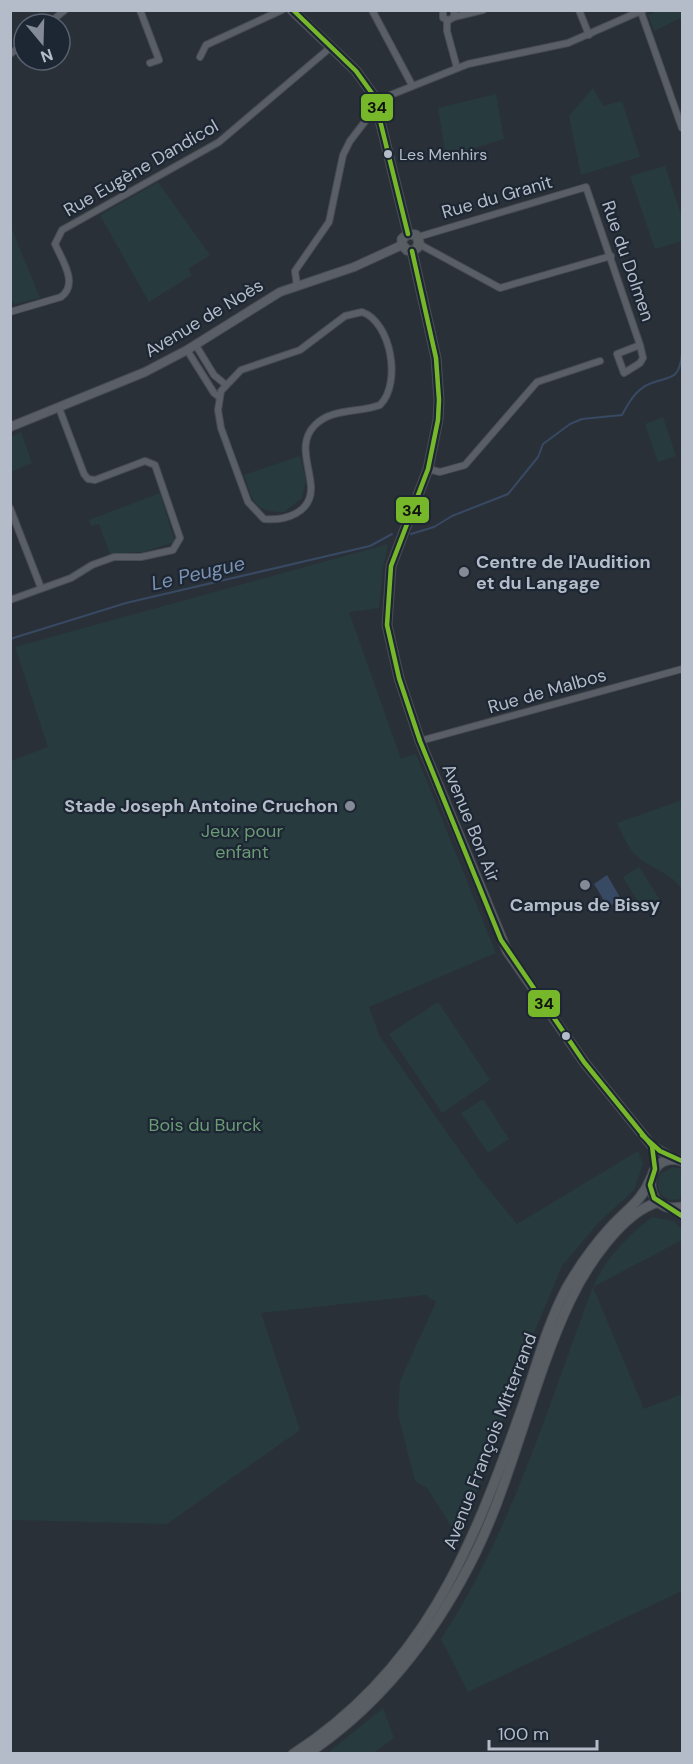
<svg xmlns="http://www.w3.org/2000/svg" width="693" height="1764" viewBox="0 0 693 1764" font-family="'DM Sans',sans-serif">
<rect width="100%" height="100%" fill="#2a3038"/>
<!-- green -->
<g fill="#273a3e">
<polygon points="657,11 682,11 682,17 654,31 648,15"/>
<polygon points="593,88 603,106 622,101 640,157 581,175 569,116"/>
<polygon points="496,94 504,139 446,157 438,108"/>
<polygon points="665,166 682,218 682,241 655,249 630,176"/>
<polygon points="158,182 210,255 188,269 192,275 149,302 100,215"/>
<polygon points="11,227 40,298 14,304 10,295"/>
<polygon points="663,417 676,456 658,462 645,424"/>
<polygon points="21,432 32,463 11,472 11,437"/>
<path d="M300,456L306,480L302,498L284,512C254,513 252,500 244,475Z"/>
<polygon points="160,493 175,542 142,552 110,554 99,524 91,526 89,520"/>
<polygon points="388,544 383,568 379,608 349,612 401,759 416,754 496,953 369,1007 380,1037 477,1175 517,1224 638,1151 643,1164 634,1190 599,1222 562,1266 529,1345 460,1540 427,1488 415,1481 398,1414 400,1381 436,1302 425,1295 261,1313 300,1430 167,1524 11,1520 11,761 48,747 15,647"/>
<path d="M682,800V889C670,873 655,870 640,859C629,851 623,835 617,823Z"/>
<polygon points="639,867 660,900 643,911 623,877"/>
<polygon points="438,1002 490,1080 442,1113 389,1034"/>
<polygon points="483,1099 509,1139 488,1153 461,1113"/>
<path d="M673,1167L682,1169V1198C666,1205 652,1191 660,1174Z"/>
<path d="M652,1217L674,1221L682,1230V1240L593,1287L644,1409L682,1394V1591L468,1692L441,1639C511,1533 548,1405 593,1287C605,1259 628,1235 652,1217Z"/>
<polygon points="383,1708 394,1738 373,1753 328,1753"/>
</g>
<!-- water -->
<polygon fill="#384963" points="607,875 621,899 608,907 594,884"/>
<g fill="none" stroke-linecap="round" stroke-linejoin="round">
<!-- stream -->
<g stroke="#384963" stroke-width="2">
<path d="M411,534L434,527L452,516L508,494L538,457L543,444L570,424L582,419L622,415C628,404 635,391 647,385C667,375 679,384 682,354"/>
<polyline points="10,639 126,603 370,546 392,534"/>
</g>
<!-- minor casing -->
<g stroke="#484c53" stroke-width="8">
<g id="minor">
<polyline points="140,10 159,60 150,63"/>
<polyline points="372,10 412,85"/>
<polyline points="443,10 443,18 449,20 454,17 454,10"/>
<polyline points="579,10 589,35"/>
<polyline points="641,12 682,128"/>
<polyline points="454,17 483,10"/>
<polyline points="447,20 447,31 457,68"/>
<polyline points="48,24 65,10"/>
<polyline points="10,54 24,44"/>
<polyline points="200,57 206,45 282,10"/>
<polyline points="418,237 586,187 640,345 643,358 640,363 624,373 617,354 640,345"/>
<polyline points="419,244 500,288 611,256"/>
<polyline points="297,286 295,271 329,222 343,155 350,141 383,98 468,64 568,43 643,10"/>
<path d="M10,312L61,297C79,284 62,260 55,244L62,230L219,142L331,47"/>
<path d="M362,312C391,322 402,383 380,405C359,413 332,408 315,425C297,443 310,466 311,487C312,513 285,521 264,519L248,502L221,428L218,410L221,391L241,370L300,350L345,316Z"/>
<polyline points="195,344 214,375 226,385"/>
<polyline points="187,350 214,393 219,397"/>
<polyline points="428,469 440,472 465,465 537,382 600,361"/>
<polyline points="10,508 41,588"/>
<polyline points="10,600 71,578 92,565 114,557 141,557 173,550 180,538 155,465 145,461 95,480 88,479 84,474 59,408"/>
<polyline points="420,741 682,669"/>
</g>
</g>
<!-- tertiary casing -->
<g stroke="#484c53" stroke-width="10">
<polyline id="tertiary" points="10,427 145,372 187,350 280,292 354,267 402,245"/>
</g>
<!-- secondary casing -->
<g stroke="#484c53" stroke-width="11">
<g id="secondary">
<polyline points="292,10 356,71 374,96 408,234"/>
<polyline points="408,234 416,235 419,242 417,248 412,251"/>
<polyline points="408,234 402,239 402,245 407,250 412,251"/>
<polyline points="412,251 436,358 439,400 438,420 428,469 391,566 387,625 399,678 420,741 507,951 584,1062 639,1130 652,1146 674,1159"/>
<path d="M682,1161C642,1149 639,1216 682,1207"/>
<path d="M293,1754C423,1670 471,1551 520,1413C535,1372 546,1327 566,1289C578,1268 592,1248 608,1230C625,1210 641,1203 651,1178"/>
<path d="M307,1754C373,1710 424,1648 462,1579C511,1492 528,1390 570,1301C586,1267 622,1212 659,1202"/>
</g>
</g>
<!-- minor -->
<use href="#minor" stroke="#5a5e66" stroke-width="6"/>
<!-- tertiary -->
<use href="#tertiary" stroke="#5a5e66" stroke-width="8"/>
<!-- secondary -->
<use href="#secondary" stroke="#595d64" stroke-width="9"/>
<!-- bus-1 casing -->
<g stroke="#1d2633" stroke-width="9">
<g id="bus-1">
<polyline points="293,10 356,71 374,96 408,234"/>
<polyline points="412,251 436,358 439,400 438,420 428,469 391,566 387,625 399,678 420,741 501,940 584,1062 652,1146 655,1169 650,1185 654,1198 682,1216"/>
<polyline points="642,1135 660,1151 682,1161"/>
</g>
</g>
<!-- bus-1 -->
<use href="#bus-1" stroke="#76b82a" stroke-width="4.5"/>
</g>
<!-- markers -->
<g fill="#b4bcc9" stroke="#1d2633" stroke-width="2">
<circle cx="388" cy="154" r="5"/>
<circle cx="566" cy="1036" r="5"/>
</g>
<g fill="#848b96" stroke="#1d2633" stroke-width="2">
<circle cx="464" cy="572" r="6"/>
<circle cx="350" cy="806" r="6"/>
<circle cx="585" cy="885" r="6"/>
</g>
<g text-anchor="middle" stroke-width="4.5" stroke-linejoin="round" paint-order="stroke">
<!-- bus labels -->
<g font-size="16" fill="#b4bcc9" stroke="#1d2633" text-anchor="start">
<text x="399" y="160">Les Menhirs</text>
</g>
<!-- street labels -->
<g font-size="18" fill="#b4bcc9" stroke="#1d2633">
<text transform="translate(141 168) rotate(-30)" y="6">Rue Eugène Dandicol</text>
<text transform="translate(497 197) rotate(-16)" y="6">Rue du Granit</text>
<text transform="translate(628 261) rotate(71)" y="6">Rue du Dolmen</text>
<text transform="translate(204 318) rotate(-31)" y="6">Avenue de Noès</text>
<text transform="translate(547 691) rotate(-16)" y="6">Rue de Malbos</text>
<text transform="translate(471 823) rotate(68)" y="6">Avenue Bon Air</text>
<text transform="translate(490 1441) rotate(-69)" y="6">Avenue François Mitterrand</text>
</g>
<!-- poi labels -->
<g font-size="18" font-weight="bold" fill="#b4bcc9" stroke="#1d2633" text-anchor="start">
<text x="476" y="568">Centre de l'Audition<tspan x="476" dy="21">et du Langage</tspan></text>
<text x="338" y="812" text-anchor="end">Stade Joseph Antoine Cruchon</text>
<text x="585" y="911" text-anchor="middle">Campus de Bissy</text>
</g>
<!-- park labels -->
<g font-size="18" fill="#6b9a76" stroke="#1d2633">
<text x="242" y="837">Jeux pour<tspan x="242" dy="21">enfant</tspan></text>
<text x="205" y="1131">Bois du Burck</text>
</g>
<!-- water labels -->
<g font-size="20" font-style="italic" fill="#7c92b1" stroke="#1d2633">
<text transform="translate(198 573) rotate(-13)" y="7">Le Peugue</text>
</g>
</g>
<g stroke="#1d2633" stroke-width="2">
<rect x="360" y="93" width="34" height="29" rx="6" fill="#76b82a"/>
<rect x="395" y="496" width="35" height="28" rx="6" fill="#76b82a"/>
<rect x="527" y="989" width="34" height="29" rx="6" fill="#76b82a"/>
</g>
<g font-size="16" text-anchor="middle" font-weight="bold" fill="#111">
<text x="377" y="113">34</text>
<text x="412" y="516">34</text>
<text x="544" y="1009">34</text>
</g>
<!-- border -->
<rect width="693" height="1764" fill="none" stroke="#b4bcc9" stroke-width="24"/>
<!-- north arrow -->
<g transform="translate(42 42) rotate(161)"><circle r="28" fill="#1d2633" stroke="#59626f" stroke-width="1.5"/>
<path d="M0-4.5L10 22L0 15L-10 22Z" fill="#848b96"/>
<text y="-9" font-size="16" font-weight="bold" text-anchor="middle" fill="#b4bcc9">N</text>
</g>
<!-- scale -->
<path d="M489 1740v9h108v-9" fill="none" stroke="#b4bcc9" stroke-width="3"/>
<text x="498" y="1740" font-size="18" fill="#b4bcc9" stroke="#1d2633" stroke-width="4.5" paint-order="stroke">100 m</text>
</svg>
